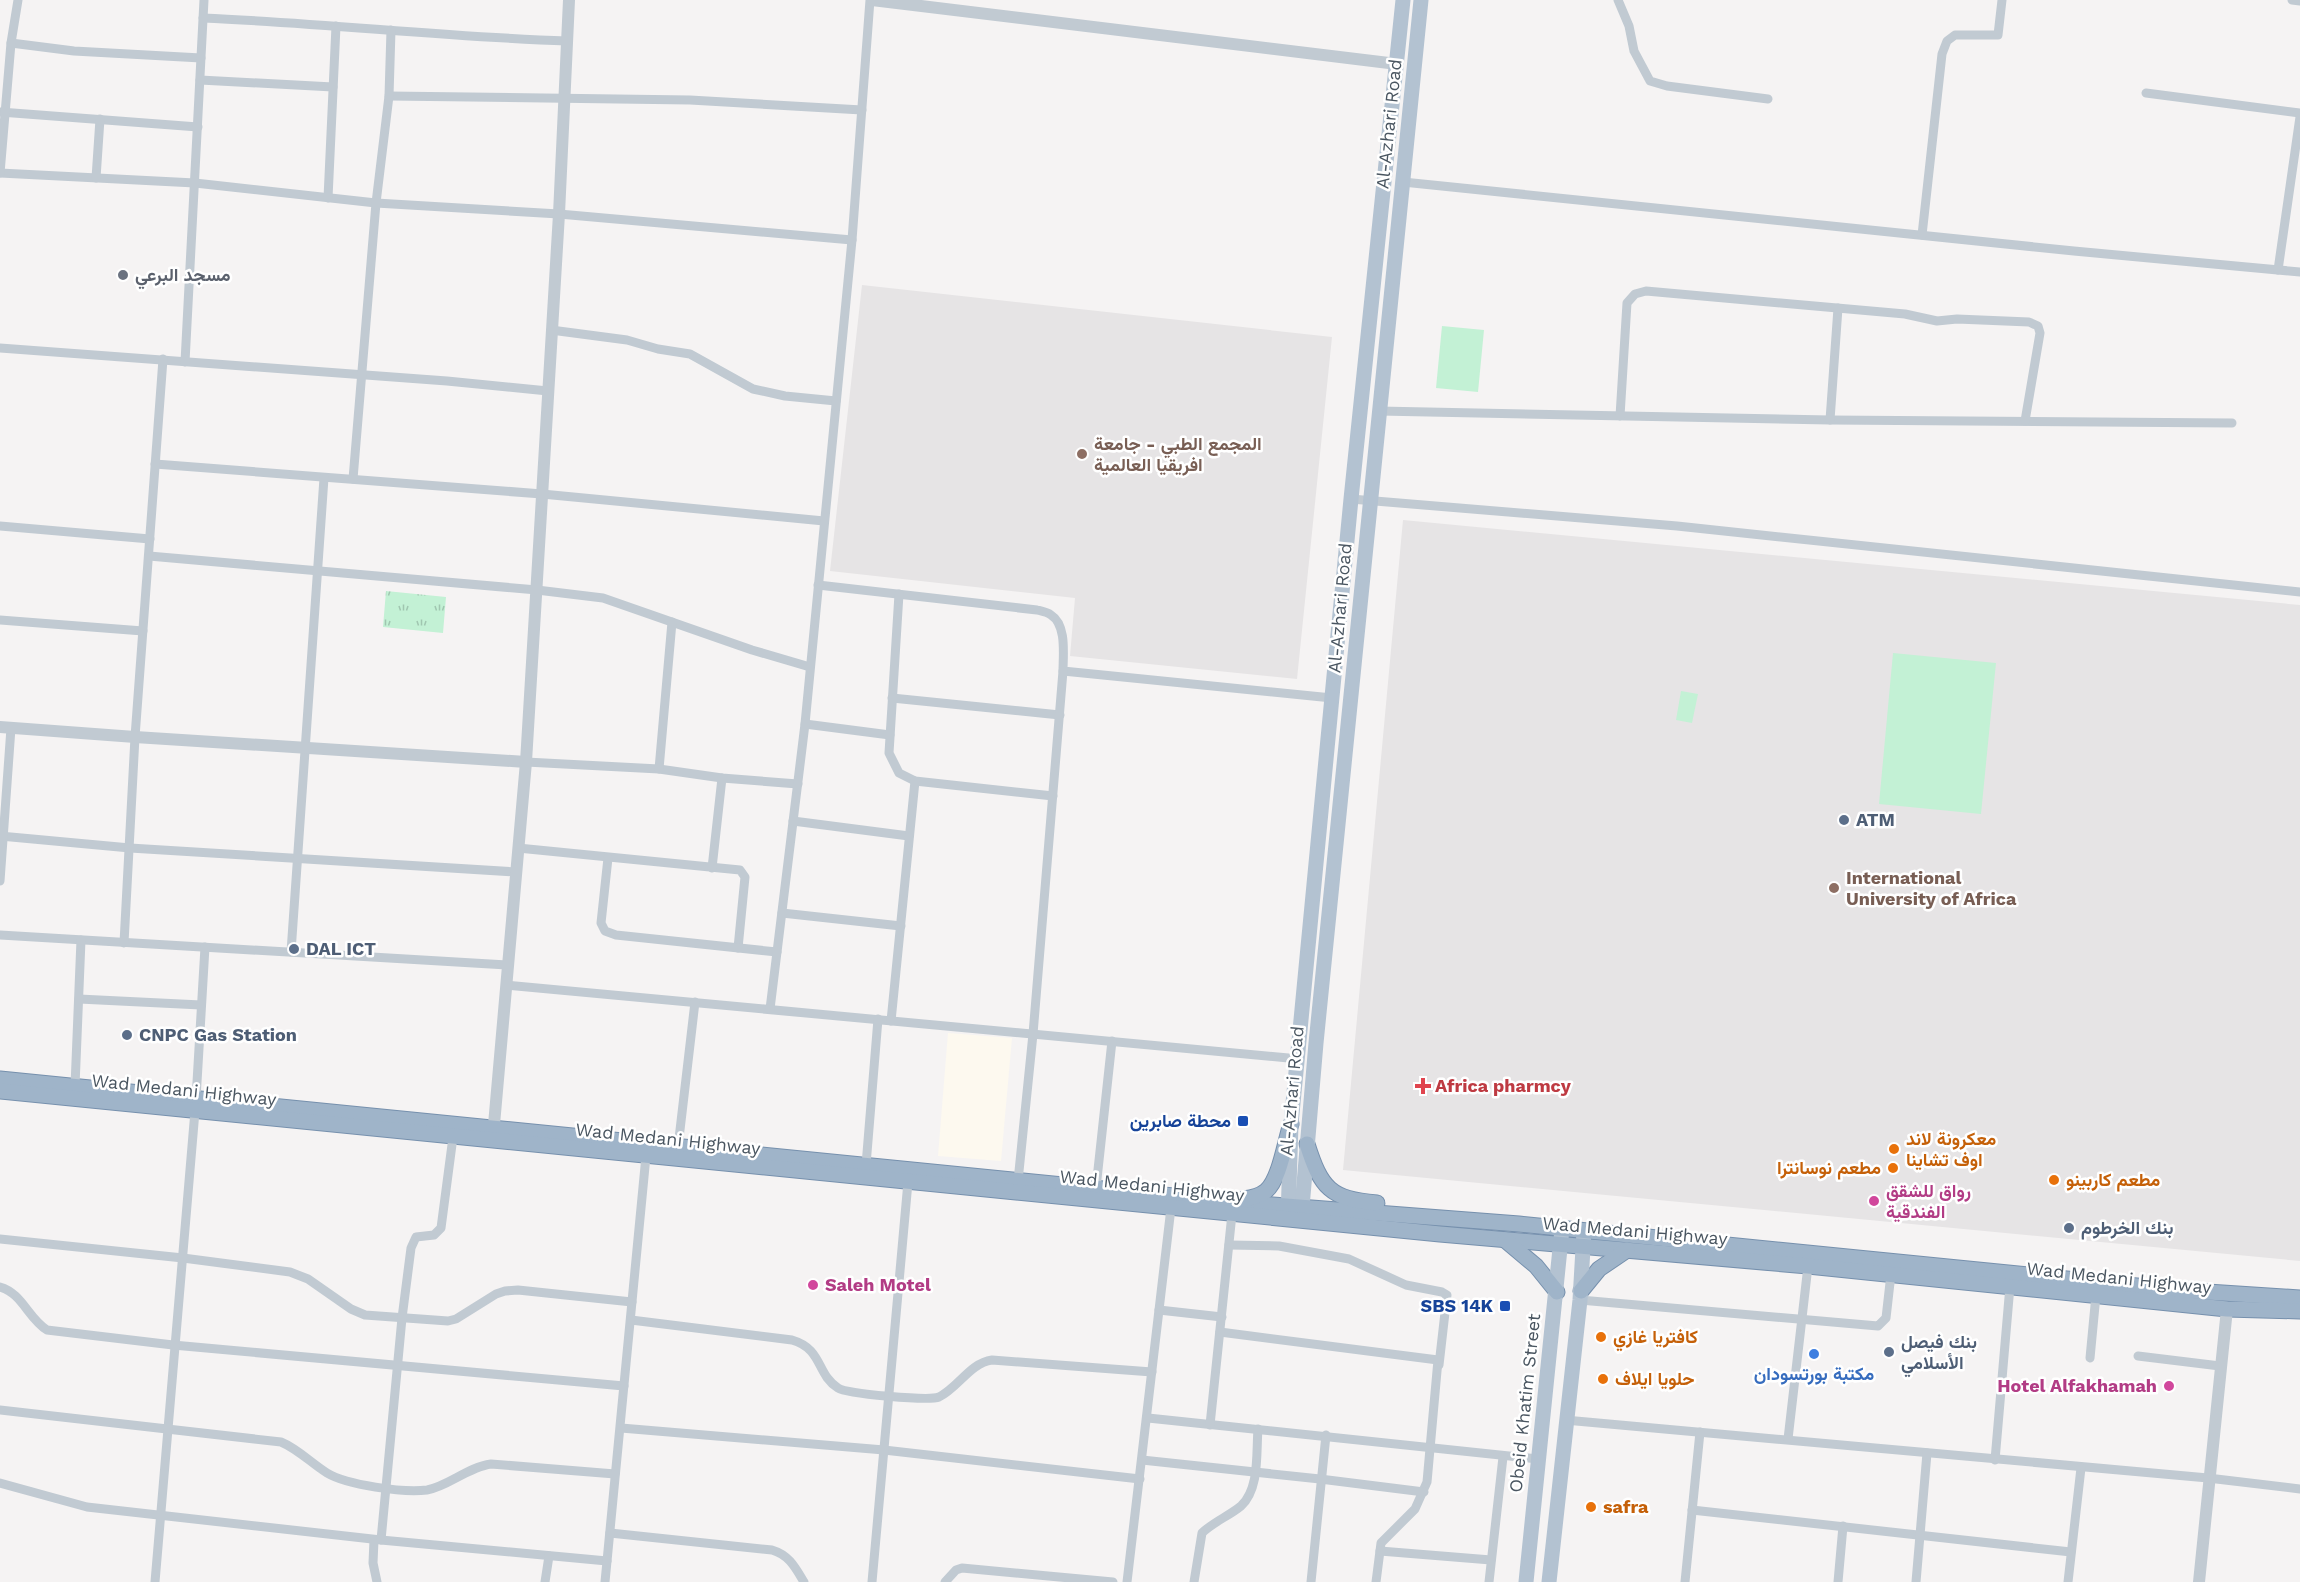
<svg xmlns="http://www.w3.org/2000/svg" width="2300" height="1582" viewBox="0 0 2300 1582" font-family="'Work Sans',Vazirmatn,sans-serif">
<defs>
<pattern id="grass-tufts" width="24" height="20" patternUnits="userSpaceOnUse" patternTransform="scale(1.5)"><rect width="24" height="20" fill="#c3f1d5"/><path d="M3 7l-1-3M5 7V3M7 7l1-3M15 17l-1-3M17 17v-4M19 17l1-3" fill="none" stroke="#a0c6b0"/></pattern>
</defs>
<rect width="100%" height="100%" fill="#f5f3f3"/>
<!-- commercial -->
<polygon fill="#fdf9ef" points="948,1033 1012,1038 1001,1161 938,1156"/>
<!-- education -->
<g fill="#e6e4e5">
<polygon points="862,285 1332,337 1297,679 1070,656 1075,598 830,571"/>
<polygon points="1403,520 2300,605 2300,1261 1343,1170"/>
</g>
<!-- grass -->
<polygon fill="url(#grass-tufts)" points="386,591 446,597 443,633 383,627"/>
<!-- garden -->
<g fill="#c3f1d5">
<polygon points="1442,326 1484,330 1478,392 1436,388"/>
<polygon points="1893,653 1996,663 1981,814 1879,804"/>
<polygon points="1681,691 1698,694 1692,723 1676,720"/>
</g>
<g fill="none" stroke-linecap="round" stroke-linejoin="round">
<!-- trunk casing -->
<g stroke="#7690ad" stroke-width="17">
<g id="trunk">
<polyline points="0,1079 1234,1202 1519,1224 2177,1290 2300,1298"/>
<polyline points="0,1091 1440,1234 1808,1266 2227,1309 2300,1311"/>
<path d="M1307,1144C1321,1188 1330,1199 1377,1203"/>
<path d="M1244,1199C1251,1198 1260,1196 1266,1191C1280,1179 1285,1141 1291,1124"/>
<polyline points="1505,1240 1536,1266 1557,1292"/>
<polyline points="1581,1291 1599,1269 1627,1250"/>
</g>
</g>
<!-- minor -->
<g stroke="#c1cad2" stroke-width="9">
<polyline points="1618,0 1629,26 1634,51 1650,81 1667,86 1768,99"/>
<polyline points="2292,0 2300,1"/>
<path d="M203,18C325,23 446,37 567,41"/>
<polyline points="11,43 74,51 201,58"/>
<polyline points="200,80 333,87"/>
<polyline points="2146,93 2300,113"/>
<polyline points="389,96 690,100 862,110"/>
<polyline points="0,112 198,127"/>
<polyline points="0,173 195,183 376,203 559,214 852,240"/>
<polyline points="0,173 11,43 18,0"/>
<polyline points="96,178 100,119"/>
<polyline points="1403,182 2074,251 2300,272"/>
<polyline points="328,198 336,26"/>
<polyline points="1922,235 1942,54 1947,41 1955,35 1998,35 2002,0"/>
<polyline points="2278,270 2300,117"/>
<polyline points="551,330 627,340 658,349 690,354 753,389 785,396 836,401"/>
<polyline points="0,348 447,381 548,391"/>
<polyline points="185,362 204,0"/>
<polyline points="1379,411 1830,420 2232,423"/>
<polyline points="1620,416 1627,303 1635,294 1646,291 1905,314 1937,321 1957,319 2029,322 2038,326 2040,333 2025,421"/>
<polyline points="1830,420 1838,308"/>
<polyline points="155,464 542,494 824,521"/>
<polyline points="353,479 376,203 389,96 391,30"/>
<polyline points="1351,499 1677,526 2300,592"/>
<polyline points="0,526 150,539"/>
<polyline points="149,556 537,590 603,598 752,650 810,667"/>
<path d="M818,585L1037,610C1041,611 1047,612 1051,615C1067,625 1063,655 1063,671L1332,698"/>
<polyline points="899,594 889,753 899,773 915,781 1053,796"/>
<polyline points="0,620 143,631"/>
<polyline points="892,698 1060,715"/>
<polyline points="805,724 890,735"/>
<polyline points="526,762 659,769 722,778 798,784"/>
<polyline points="659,769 672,622"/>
<polyline points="793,821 909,836"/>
<polyline points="0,836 130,848 516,872"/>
<polyline points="518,848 740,870 745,877 738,948"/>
<polyline points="608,858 601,923 605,931 616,935 777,952"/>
<polyline points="712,868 722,778"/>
<polyline points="0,881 11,728"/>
<polyline points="782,913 901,926"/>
<polyline points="0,935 507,965"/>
<polyline points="124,943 135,737 163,359"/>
<polyline points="291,952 324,478"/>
<polyline points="506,985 1299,1059"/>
<polyline points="79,999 201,1005"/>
<polyline points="770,1009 805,724 852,240 870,0"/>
<polyline points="891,1021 915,781"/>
<polyline points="75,1086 81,940"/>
<polyline points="196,1099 205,947"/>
<polyline points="678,1147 695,1002"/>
<polyline points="866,1165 878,1019"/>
<polyline points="1018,1181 1033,1034 1063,671"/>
<polyline points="1096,1188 1112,1041"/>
<polyline points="0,1239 183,1258 290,1272 308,1279 351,1309 365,1315 448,1321 456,1319 496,1294 505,1291 518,1290 632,1302"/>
<polyline points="1229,1245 1279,1246 1349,1259 1406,1285 1442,1292 1447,1295 1439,1365"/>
<path d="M0,1287C22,1293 28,1318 47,1330L173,1345L624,1386"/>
<polyline points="1580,1300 1878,1326 1886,1318 1891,1274"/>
<polyline points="1159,1310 1222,1317"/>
<path d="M631,1320L792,1340C823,1349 816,1374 838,1388C847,1394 929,1401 939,1397C958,1388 970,1363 992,1360L1152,1372"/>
<polyline points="1220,1332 1438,1360 1427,1482 1415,1509 1381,1543 1376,1582"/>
<polyline points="2138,1356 2220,1366"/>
<polyline points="2090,1358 2096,1295"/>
<path d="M0,1410L281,1442C298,1449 311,1463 327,1473C347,1485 403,1493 427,1490C447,1487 468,1467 491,1464L615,1474"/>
<polyline points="1148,1418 1538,1459"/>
<polyline points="1565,1420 2208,1478 2300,1489"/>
<polyline points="1210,1425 1232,1214"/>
<polyline points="621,1428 884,1450 1140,1479"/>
<polyline points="1788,1439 1808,1266"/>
<polyline points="1142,1460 1320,1479 1424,1492"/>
<polyline points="1995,1460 2010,1286"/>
<polyline points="0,1483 87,1507 381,1540 607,1561"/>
<polyline points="1692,1510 2071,1552"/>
<path d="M610,1533L772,1550C789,1555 795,1567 804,1582"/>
<polyline points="374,1540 373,1563 377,1582"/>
<polyline points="381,1540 402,1318 411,1248 416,1237 434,1235 441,1228 453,1137"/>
<polyline points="1380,1551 1491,1560"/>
<polyline points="155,1582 195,1111"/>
<polyline points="545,1582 549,1556"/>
<polyline points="605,1582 646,1156"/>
<polyline points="872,1582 908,1182"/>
<polyline points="945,1582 956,1570 962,1568 1113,1582"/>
<polyline points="1127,1582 1171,1208"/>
<path d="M1194,1582L1202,1533C1213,1522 1229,1516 1241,1506C1260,1488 1256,1453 1258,1429"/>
<polyline points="1311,1582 1326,1435"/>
<polyline points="1489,1582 1503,1457"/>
<polyline points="1685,1582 1700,1432"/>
<polyline points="1838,1582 1843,1526"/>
<polyline points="1916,1582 1927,1453"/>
<polyline points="2068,1582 2081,1468"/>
</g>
<!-- tertiary -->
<g stroke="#c1cad2" stroke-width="12">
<polyline points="872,0 1397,64"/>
<polyline points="0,727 135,737 526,762"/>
<polyline points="493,1136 526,762 559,214 569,0"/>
<polyline points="2199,1582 2227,1309"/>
</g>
<!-- primary -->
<g stroke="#b3c2d1" stroke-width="15">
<polyline points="1288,1218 1291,1124 1351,499 1403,0"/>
<polyline points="1301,1219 1316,1043 1421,0"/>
<polyline points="1526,1582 1562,1229"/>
<polyline points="1549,1582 1580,1300 1584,1231"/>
</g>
<!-- trunk -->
<use href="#trunk" stroke="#9fb4c9" stroke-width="15"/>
</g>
<!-- markers -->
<circle fill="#6b7280" stroke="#fff" stroke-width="2" cx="123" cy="275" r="6"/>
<g fill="#8d6e63" stroke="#fff" stroke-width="2">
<circle cx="1082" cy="454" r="6"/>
<circle cx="1834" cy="888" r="6"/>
</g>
<g fill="#5c6f8a" stroke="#fff" stroke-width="2">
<circle cx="1844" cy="820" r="6"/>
<circle cx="294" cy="949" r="6"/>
<circle cx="127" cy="1035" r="6"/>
<circle cx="2069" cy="1228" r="6"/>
<circle cx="1889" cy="1352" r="6"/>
</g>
<path fill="#e0444e" stroke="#fff" stroke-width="2" d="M1420 1077h6v6h6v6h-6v6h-6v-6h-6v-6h6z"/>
<g fill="#1a4fb4" stroke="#fff" stroke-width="2">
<rect x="1237" y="1115" width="12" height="12" rx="3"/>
<rect x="1499" y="1300" width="12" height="12" rx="3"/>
</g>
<g fill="#e8710a" stroke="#fff" stroke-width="2">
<circle cx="1894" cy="1149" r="6"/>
<circle cx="1893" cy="1168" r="6"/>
<circle cx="2054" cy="1180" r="6"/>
<circle cx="1601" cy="1337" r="6"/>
<circle cx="1603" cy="1379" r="6"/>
<circle cx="1591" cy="1507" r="6"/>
</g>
<g fill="#d1479c" stroke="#fff" stroke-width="2">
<circle cx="1874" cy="1201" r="6"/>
<circle cx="813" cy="1285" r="6"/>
<circle cx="2169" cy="1386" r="6"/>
</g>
<circle fill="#3f7fe0" stroke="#fff" stroke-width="2" cx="1814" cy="1354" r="6"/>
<g text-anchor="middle" stroke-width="5" stroke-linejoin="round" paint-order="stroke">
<!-- street labels -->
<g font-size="18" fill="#4a5661" stroke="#fff">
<text transform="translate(1389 124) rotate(-84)" y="6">Al-Azhari Road</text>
<text transform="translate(1340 608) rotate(-85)" y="6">Al-Azhari Road</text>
<text transform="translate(184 1090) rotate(6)" y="6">Wad Medani Highway</text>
<text transform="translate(1292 1091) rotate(-85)" y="6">Al-Azhari Road</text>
<text transform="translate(668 1139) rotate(6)" y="6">Wad Medani Highway</text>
<text transform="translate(1152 1186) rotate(6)" y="6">Wad Medani Highway</text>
<text transform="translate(1635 1231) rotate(5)" y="6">Wad Medani Highway</text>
<text transform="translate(2119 1278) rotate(6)" y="6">Wad Medani Highway</text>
<text transform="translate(1525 1403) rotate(-84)" y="6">Obeid Khatim Street</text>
</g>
<!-- worship labels -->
<g font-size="18" font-weight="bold" fill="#5b616d" stroke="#fff" text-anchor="start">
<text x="135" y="281">مسجد البرعي</text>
</g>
<!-- education labels -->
<g font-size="18" font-weight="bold" fill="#785e54" stroke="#fff" text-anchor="start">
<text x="1094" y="450">المجمع الطبي - جامعة<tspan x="1094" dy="21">افريقيا العالمية</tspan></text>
<text x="1846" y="884">International<tspan x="1846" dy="21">University of Africa</tspan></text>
</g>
<!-- service labels -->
<g font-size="18" font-weight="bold" fill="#4e5e75" stroke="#fff" text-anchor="start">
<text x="1856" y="826">ATM</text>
<text x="306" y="955">DAL ICT</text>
<text x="139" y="1041">CNPC Gas Station</text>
<text x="2081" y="1234">بنك الخرطوم</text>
<text x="1901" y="1348">بنك فيصل<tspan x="1901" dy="21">الأسلامي</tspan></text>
</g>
<!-- health labels -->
<g font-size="18" font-weight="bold" fill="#be3a42" stroke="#fff" text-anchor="start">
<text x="1435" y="1092">Africa pharmcy</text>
</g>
<!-- transit labels -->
<g font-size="18" font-weight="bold" fill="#164399" stroke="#fff" text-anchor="end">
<text x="1231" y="1127">محطة صابرين</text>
<text x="1493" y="1312">SBS 14K</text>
</g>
<!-- food labels -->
<g font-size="18" font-weight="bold" fill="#c56008" stroke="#fff" text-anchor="start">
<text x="1906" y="1145">معكرونة لاند<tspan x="1906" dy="21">اوف تشاينا</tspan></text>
<text x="1881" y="1174" text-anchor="end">مطعم نوسانترا</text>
<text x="2066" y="1186">مطعم كاربينو</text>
<text x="1613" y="1343">كافتريا غازي</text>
<text x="1615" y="1385">حلويا ايلاف</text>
<text x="1603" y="1513">safra</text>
</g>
<!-- hotel labels -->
<g font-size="18" font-weight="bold" fill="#b23c85" stroke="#fff" text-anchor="start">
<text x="1886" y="1197">رواق للشقق<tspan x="1886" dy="21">الفندقية</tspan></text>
<text x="825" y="1291">Saleh Motel</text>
<text x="2157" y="1392" text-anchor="end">Hotel Alfakhamah</text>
</g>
<!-- shop labels -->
<g font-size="18" font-weight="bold" fill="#366cbe" stroke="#fff">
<text x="1814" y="1380">مكتبة بورتسودان</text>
</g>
</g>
</svg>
